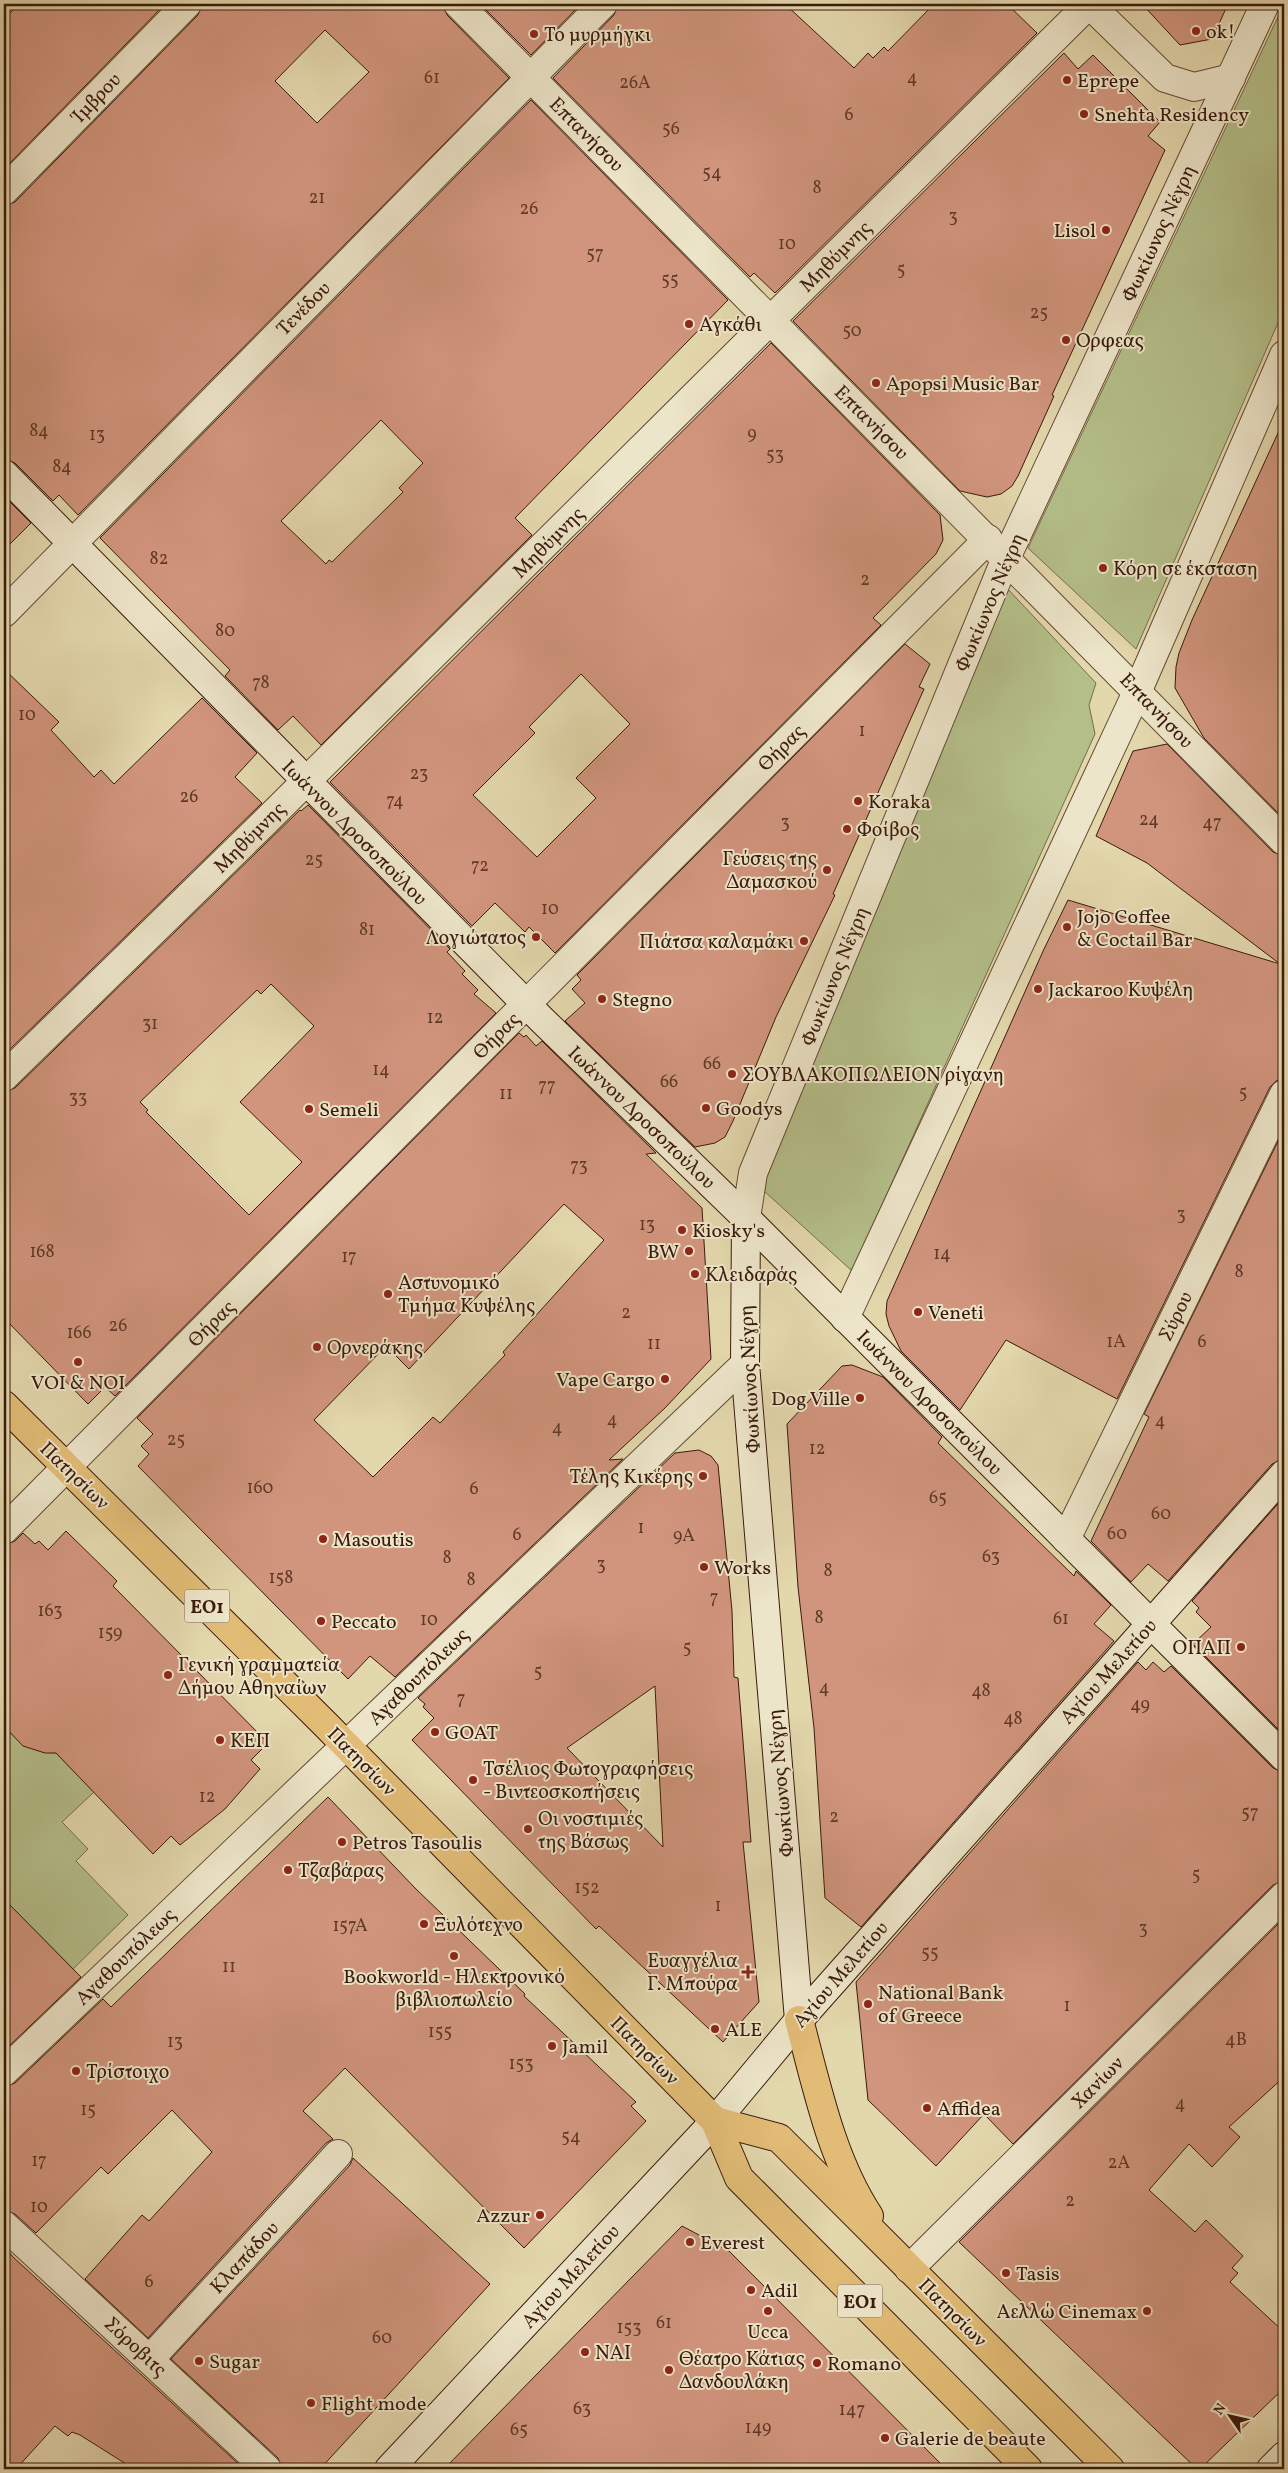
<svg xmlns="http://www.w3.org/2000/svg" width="1288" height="2473" viewBox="0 0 1288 2473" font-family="Vollkorn,serif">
<rect width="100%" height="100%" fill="#e3d7ac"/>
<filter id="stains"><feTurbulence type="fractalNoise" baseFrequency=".004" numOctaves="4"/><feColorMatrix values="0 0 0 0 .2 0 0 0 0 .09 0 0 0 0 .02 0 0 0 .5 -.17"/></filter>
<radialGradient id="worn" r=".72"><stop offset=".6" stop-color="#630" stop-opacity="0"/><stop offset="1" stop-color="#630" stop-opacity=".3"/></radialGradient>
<!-- green -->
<g fill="#b4be89" stroke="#776c4a">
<polygon points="1284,4 1284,309 1136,649 1028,548"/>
<polygon points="1005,586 1096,683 1089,705 1095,734 852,1271 752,1180"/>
<path d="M4,1726C21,1744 30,1752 56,1753L94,1792L62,1822L88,1849L76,1861L128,1915L73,1969L4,1899Z"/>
</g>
<!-- building -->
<g fill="#d1957d" stroke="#3a1a0c" fill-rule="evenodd">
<polygon points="19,4 165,4 4,169 4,19"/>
<path d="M202,4H443L447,15L509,78L78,515L59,495L53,501L15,463L4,459V206L15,202L198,15ZM325,30L369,72L317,123L275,81Z"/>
<polygon points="480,4 581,4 531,55"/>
<polygon points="618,4 785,4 854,68 868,53 873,58 884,47 888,51 934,4 1007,4 1037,33 775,293 754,273 750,277 553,78 614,15"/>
<polygon points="1142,4 1228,4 1212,39 1180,45"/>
<polygon points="1064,53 1078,69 1093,55 1160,122 1148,136 1165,150 1052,395 1054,396 1018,476 1012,486 1001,494 987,497 960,491 793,321"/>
<path d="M531,100L728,300L515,518L532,535L321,745L293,716L278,730L225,676L230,670L100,538ZM381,420L423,463L399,488L403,492L332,562L329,560L326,564L281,521Z"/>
<path d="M771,343L940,515L943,540L936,554L873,618L881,625L555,953L529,927L525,932L495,903L472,926L330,782ZM581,674L630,724L576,778L596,798L537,857L473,795L535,733L529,727Z"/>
<polygon points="1284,420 1284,819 1204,738 1175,688 1176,667 1179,653 1192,620"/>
<polygon points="4,496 31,523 4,550"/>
<polygon points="905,644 930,664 919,687 924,689 833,894 835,895 776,1017 733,1121 725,1137 715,1143 695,1147 565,1021 585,1003 572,989 581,980 577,975"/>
<polygon points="4,669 59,722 51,730 94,777 101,770 114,784 202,698 257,753 235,777 262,803 4,1055"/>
<polygon points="1167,744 1273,852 1284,856 1284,1079 1276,1081 1270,1087 1117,1399 1006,1340 960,1410 901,1351 889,1326 886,1314 887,1301 1044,949 1068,900 1280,964 1147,863 1096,836 1133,751"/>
<path d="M308,805L450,949L447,952L465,971L462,974L478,990L474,994L496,1013L115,1396L105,1387L88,1404L4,1318V1092L15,1088L300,810L301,811ZM271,984L314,1026L240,1102L302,1162L249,1215L146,1112L148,1110L140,1102L257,990L261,994Z"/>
<path d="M519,1033L524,1037L526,1035L536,1046L542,1041L656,1153L646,1154L702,1208L711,1359L665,1408L609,1460L623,1459L395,1677L370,1656L348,1679L138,1466L149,1454L141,1446L153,1434L137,1418ZM564,1204L604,1240L503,1352L505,1355L440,1423L433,1417L373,1477L314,1420L386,1346L409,1369Z"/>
<polygon points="1284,1129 1284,1459 1272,1464 1168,1581 1148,1564 1131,1582 1091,1541 1149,1417 1144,1414"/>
<polygon points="852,1365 883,1377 942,1437 938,1443 1074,1576 1076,1571 1111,1605 1094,1624 1114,1641 861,1927 825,1898 814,1728 798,1587 787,1424 842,1366"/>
<path d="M699,1450L711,1456L718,1465L732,1611L734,1677L738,1678L751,1842H743L759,2002L723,2042L599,1926L596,1929L412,1740L434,1718L423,1707L425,1704L418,1698L675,1453ZM655,1686L663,1847L567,1748Z"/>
<polygon points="1284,1497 1284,1735 1193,1644 1211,1627 1196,1612 1199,1608 1192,1601"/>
<polygon points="66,1531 117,1581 113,1586 268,1743 251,1760 260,1769 225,1809 180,1845 171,1836 153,1854 56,1753 45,1753 23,1746 4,1726 4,1545 15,1541 23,1533 35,1544 39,1541 48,1550"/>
<polygon points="1138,1662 1146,1670 1153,1662 1164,1672 1171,1666 1273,1768 1284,1772 1284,1881 1273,1885 1013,2144 984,2114 936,2166 868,2100 856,1982"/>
<polygon points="328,1797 416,1889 525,1994 524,1996 636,2102 631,2106 646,2121 524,2248 345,2068 303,2111 333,2139 326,2143 148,2338 85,2279 142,2215 149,2221 212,2152 172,2110 108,2174 101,2167 36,2233 15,2214 4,2210 4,2087 15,2083 103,1999 111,2007"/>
<polygon points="4,1899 81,1977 4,2051"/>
<polygon points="1284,1918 1284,2077 1229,2127 1240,2137 1212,2167 1189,2144 1149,2190 1195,2232 1206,2220 1243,2256 1232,2268 1238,2273 1230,2282 1284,2332 1284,2388 1200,2469 1197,2469 959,2242"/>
<polygon points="353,2158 490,2284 320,2469 282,2469 278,2458 171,2359 350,2165"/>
<polygon points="682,2226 729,2251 946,2469 444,2469"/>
<polygon points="4,2246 13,2257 244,2469 134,2469 80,2435 72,2432 68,2436 55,2426 16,2469 4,2469"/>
</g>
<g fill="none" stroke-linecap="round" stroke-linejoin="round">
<!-- street casing -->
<g stroke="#644934" stroke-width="30">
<g id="street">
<polyline points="458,4 1284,841"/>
<polyline points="1089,4 1165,78 1194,87 1231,78"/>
<polyline points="4,191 187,4"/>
<polyline points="4,613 603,4"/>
<polyline points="4,1077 264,823 1089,4"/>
<polyline points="746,1218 753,1173 1006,558 1265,4"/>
<polyline points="845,1318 1138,690 1284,355"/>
<polyline points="4,1530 988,539"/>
<polyline points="1066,1539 1284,1094"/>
<polyline points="4,2072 745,1364"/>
<polyline points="4,2225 267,2469"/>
<polyline points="909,2269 1284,1896"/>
<polyline points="150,2359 338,2154"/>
</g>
</g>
<!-- secondary casing -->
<g stroke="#3a1a0c" stroke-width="30">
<g id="secondary">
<polyline points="4,474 541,1019 746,1218 1284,1757"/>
<polyline points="746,1218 745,1364 799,2020"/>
<polyline points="389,2469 715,2121 799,2020 1284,1474"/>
<polyline points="1271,2469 1284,2456"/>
</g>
</g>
<!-- primary casing -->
<g stroke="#3a1a0c" stroke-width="30">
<g id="primary">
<polyline points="4,1405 325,1724 715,2121 739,2178 1028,2469"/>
<path d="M799,2020C817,2087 831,2158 869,2216"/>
<polyline points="715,2121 779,2138 1110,2469"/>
</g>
</g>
<!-- street -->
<use href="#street" stroke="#ede5c9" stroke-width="28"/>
<!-- secondary -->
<use href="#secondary" stroke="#ede5c9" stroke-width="28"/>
<!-- primary -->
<use href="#primary" stroke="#e2bc76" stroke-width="28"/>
</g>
<!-- markers -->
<g fill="#8f2418" stroke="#ede5c9" stroke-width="2">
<circle cx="1196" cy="31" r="5"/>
<circle cx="534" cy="34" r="5"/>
<circle cx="1067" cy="80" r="5"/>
<circle cx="1084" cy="114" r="5"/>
<circle cx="1106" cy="230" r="5"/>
<circle cx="689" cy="324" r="5"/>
<circle cx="1066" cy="340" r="5"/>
<circle cx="876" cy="383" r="5"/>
<circle cx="1103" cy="568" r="5"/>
<circle cx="858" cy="801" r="5"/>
<circle cx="847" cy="829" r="5"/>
<circle cx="827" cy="870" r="5"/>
<circle cx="1067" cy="927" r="5"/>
<circle cx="536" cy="937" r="5"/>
<circle cx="804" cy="941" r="5"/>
<circle cx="1038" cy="989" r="5"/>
<circle cx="602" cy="999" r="5"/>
<circle cx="732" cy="1074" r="5"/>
<circle cx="706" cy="1108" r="5"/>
<circle cx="309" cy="1109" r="5"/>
<circle cx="682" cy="1230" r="5"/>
<circle cx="689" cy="1251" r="5"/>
<circle cx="695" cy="1274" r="5"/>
<circle cx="388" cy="1294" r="5"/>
<circle cx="918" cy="1312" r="5"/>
<circle cx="317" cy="1347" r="5"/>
<circle cx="78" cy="1362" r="5"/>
<circle cx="665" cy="1379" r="5"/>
<circle cx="860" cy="1398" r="5"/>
<circle cx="703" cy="1476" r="5"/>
<circle cx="323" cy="1539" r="5"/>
<circle cx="704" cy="1567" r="5"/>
<circle cx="321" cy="1621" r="5"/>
<circle cx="1241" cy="1647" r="5"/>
<circle cx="168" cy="1675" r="5"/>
<circle cx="435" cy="1732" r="5"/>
<circle cx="220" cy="1740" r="5"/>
<circle cx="473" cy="1780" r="5"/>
<circle cx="528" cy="1829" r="5"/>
<circle cx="342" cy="1842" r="5"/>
<circle cx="288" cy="1870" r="5"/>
<circle cx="424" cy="1924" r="5"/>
<circle cx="454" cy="1956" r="5"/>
<path d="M745.5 1964.5h5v5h5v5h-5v5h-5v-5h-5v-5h5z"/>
<circle cx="868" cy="2004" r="5"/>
<circle cx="715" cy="2029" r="5"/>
<circle cx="552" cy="2046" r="5"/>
<circle cx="76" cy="2071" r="5"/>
<circle cx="927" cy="2108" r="5"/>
<circle cx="540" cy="2215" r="5"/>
<circle cx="690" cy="2242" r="5"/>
<circle cx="1006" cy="2273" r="5"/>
<circle cx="751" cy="2290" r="5"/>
<circle cx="768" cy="2311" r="5"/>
<circle cx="1147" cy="2311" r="5"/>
<circle cx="585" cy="2352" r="5"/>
<circle cx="199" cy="2361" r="5"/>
<circle cx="817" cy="2363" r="5"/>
<circle cx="669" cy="2370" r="5"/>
<circle cx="311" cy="2403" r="5"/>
<circle cx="885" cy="2438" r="5"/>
</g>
<g text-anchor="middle" stroke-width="4" stroke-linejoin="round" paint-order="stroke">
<!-- number labels -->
<g font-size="18" fill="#603928">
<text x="432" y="83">61</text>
<text x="912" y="83">4</text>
<text x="635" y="88">26Α</text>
<text x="849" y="120">6</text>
<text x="671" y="134">56</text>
<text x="712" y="178">54</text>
<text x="817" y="193">8</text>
<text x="317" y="203">21</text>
<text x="529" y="214">26</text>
<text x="953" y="222">3</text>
<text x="787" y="249">10</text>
<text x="595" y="259">57</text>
<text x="901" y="275">5</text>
<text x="670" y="285">55</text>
<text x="1039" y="318">25</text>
<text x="852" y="336">50</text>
<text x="39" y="436">84</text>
<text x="752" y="439">9</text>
<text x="97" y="440">13</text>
<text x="775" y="460">53</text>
<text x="62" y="472">84</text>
<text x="159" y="564">82</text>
<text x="865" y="585">2</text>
<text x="225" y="636">80</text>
<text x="261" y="688">78</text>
<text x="27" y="720">10</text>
<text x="862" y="736">1</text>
<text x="419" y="779">23</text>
<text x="189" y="802">26</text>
<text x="395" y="806">74</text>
<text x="1149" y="825">24</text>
<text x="785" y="828">3</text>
<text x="1212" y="828">47</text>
<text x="314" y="865">25</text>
<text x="480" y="871">72</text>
<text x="550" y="914">10</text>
<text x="367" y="935">81</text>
<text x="435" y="1023">12</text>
<text x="150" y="1029">31</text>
<text x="712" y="1069">66</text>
<text x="381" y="1075">14</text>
<text x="669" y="1087">66</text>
<text x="547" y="1091">77</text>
<text x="1243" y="1098">5</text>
<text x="506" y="1099">11</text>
<text x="78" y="1103">33</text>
<text x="579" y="1171">73</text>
<text x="1181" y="1220">3</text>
<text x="647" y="1230">13</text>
<text x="42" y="1257">168</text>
<text x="942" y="1259">14</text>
<text x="349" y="1262">17</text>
<text x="1239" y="1277">8</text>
<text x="626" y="1318">2</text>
<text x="118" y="1331">26</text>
<text x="79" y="1338">166</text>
<text x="1116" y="1347">1Α</text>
<text x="1202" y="1347">6</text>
<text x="654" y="1349">11</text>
<text x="612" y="1425">4</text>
<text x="1160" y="1426">4</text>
<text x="557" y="1433">4</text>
<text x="176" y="1445">25</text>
<text x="817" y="1454">12</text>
<text x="260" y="1493">160</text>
<text x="474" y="1494">6</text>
<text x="938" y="1503">65</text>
<text x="1161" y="1519">60</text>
<text x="641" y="1533">1</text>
<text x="1117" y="1539">60</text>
<text x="517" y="1540">6</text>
<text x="684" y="1541">9Α</text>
<text x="991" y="1562">63</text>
<text x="447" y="1563">8</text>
<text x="601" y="1570">3</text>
<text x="828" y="1576">8</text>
<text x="281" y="1583">158</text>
<text x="471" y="1585">8</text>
<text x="714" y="1603">7</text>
<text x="50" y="1616">163</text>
<text x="819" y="1623">8</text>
<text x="1061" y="1624">61</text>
<text x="429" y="1625">10</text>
<text x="110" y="1638">159</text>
<text x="687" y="1653">5</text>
<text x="538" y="1677">5</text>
<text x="824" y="1693">4</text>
<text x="981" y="1696">48</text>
<text x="461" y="1704">7</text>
<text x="1140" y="1710">49</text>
<text x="1013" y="1724">48</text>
<text x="207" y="1802">12</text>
<text x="1250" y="1818">57</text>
<text x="834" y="1822">2</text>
<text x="1196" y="1880">5</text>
<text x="587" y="1893">152</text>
<text x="718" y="1911">1</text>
<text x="350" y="1931">157Α</text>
<text x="1143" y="1934">3</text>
<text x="930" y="1958">55</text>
<text x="229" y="1972">11</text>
<text x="1067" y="2011">1</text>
<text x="440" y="2037">155</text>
<text x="1236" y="2045">4Β</text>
<text x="175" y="2047">13</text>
<text x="521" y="2069">153</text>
<text x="1180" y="2109">4</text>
<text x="88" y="2115">15</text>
<text x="571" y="2142">54</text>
<text x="39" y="2166">17</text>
<text x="1119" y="2168">2Α</text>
<text x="1070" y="2206">2</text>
<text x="39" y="2212">10</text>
<text x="149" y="2287">6</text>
<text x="664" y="2328">61</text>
<text x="629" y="2333">153</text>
<text x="382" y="2343">60</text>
<text x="582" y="2414">63</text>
<text x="852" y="2415">147</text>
<text x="758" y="2433">149</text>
<text x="519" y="2435">65</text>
</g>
<!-- shield labels -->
<g fill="#ede5c9" stroke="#705745" stroke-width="1">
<rect x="184.5" y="1589.5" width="45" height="33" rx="4"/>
<rect x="837.5" y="2284.5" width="45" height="33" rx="4"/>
</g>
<g font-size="19" font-weight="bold" fill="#3a1a0c">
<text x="207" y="1613">ΕΟ1</text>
<text x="860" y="2308">ΕΟ1</text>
</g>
<!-- poi labels -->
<g font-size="20" fill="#3a1a0c" stroke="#ede5c9" text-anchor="start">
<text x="1206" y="38">ok!</text>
<text x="544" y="41">Το μυρμήγκι</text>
<text x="1077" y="87">Eprepe</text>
<text x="1094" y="121">Snehta Residency</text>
<text x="1096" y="237" text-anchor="end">Lisol</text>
<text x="699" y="331">Αγκάθι</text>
<text x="1076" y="347">Ορφεας</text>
<text x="886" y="390">Apopsi Music Bar</text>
<text x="1113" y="575">Κόρη σε έκσταση</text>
<text x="868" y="808">Koraka</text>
<text x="857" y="836">Φοίβος</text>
<text x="817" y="865" text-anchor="end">Γεύσεις της<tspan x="817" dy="23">Δαμασκού</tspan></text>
<text x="1077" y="923">Jojo Coffee<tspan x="1077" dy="23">&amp; Coctail Bar</tspan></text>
<text x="526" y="944" text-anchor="end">Λογιώτατος</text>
<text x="794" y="948" text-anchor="end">Πιάτσα καλαμάκι</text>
<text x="1048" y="996">Jackaroo Κυψέλη</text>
<text x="612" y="1006">Stegno</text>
<text x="742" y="1081">ΣΟΥΒΛΑΚΟΠΩΛΕΙΟΝ ρίγανη</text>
<text x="716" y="1115">Goodys</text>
<text x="319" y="1116">Semeli</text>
<text x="692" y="1237">Kiosky's</text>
<text x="679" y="1258" text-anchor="end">BW</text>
<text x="705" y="1281">Κλειδαράς</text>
<text x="398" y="1289">Αστυνομικό<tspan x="398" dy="23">Τμήμα Κυψέλης</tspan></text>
<text x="928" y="1319">Veneti</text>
<text x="327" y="1354">Ορνεράκης</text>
<text x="655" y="1386" text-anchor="end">Vape Cargo</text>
<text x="78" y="1389" text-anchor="middle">VOI &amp; NOI</text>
<text x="850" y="1405" text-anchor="end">Dog Ville</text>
<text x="693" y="1483" text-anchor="end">Τέλης Κικέρης</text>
<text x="333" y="1546">Masoutis</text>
<text x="714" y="1574">Works</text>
<text x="331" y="1628">Peccato</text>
<text x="1231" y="1654" text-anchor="end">ΟΠΑΠ</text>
<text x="178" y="1671">Γενική γραμματεία<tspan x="178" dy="23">Δήμου Αθηναίων</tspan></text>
<text x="445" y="1739">GOAT</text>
<text x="230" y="1747">ΚΕΠ</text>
<text x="483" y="1775">Τσέλιος Φωτογραφήσεις<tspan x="483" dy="23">- Βιντεοσκοπήσεις</tspan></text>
<text x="538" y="1825">Οι νοστιμιές<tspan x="538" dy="23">της Βάσως</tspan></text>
<text x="352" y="1849">Petros Tasoulis</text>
<text x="298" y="1877">Τζαβάρας</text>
<text x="434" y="1931">Ξυλότεχνο</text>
<text x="738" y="1967" text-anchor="end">Ευαγγέλια<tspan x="738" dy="23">Γ. Μπούρα</tspan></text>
<text x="454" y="1983" text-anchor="middle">Bookworld - Ηλεκτρονικό<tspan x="454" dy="23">βιβλιοπωλείο</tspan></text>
<text x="878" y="1999">National Bank<tspan x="878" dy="23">of Greece</tspan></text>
<text x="725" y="2036">ALE</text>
<text x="562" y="2053">Jamil</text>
<text x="86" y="2078">Τρίστοιχο</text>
<text x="937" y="2115">Affidea</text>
<text x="530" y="2222" text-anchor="end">Azzur</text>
<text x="700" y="2249">Everest</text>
<text x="1016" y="2280">Tasis</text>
<text x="761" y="2297">Adil</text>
<text x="1137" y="2318" text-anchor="end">Αελλώ Cinemax</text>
<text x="768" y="2338" text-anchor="middle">Ucca</text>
<text x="595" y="2359">ΝΑΙ</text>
<text x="679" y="2365">Θέατρο Κάτιας<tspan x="679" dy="23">Δανδουλάκη</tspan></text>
<text x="209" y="2368">Sugar</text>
<text x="827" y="2370">Romano</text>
<text x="321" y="2410">Flight mode</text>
<text x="895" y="2445">Galerie de beaute</text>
</g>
<!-- street labels -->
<g font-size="20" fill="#3a1a0c" stroke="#ede5c9">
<text transform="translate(96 97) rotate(-46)" y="7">Ίμβρου</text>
<text transform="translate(587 134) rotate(45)" y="7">Επτανήσου</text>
<text transform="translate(1158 233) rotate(-65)" y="7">Φωκίωνος Νέγρη</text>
<text transform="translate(835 256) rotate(-45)" y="7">Μηθύμνης</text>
<text transform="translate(303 308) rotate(-45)" y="7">Τενέδου</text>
<text transform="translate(872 422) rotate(45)" y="7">Επτανήσου</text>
<text transform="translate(548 542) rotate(-45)" y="7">Μηθύμνης</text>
<text transform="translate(989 602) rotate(-67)" y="7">Φωκίωνος Νέγρη</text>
<text transform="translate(1157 710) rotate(46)" y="7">Επτανήσου</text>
<text transform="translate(781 747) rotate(-45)" y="7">Θήρας</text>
<text transform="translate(355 832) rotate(45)" y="7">Ιωάννου Δροσοπούλου</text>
<text transform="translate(249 837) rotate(-45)" y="7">Μηθύμνης</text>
<text transform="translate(834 976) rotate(-68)" y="7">Φωκίωνος Νέγρη</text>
<text transform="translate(496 1035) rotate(-45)" y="7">Θήρας</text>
<text transform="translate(642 1117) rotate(44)" y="7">Ιωάννου Δροσοπούλου</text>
<text transform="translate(1175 1316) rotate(-64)" y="7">Σύρου</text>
<text transform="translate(211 1323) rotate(-45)" y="7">Θήρας</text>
<text transform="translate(749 1379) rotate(-93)" y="7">Φωκίωνος Νέγρη</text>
<text transform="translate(930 1402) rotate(45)" y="7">Ιωάννου Δροσοπούλου</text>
<text transform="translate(75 1475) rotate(44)" y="7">Πατησίων</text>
<text transform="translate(1108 1671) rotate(-48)" y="7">Αγίου Μελετίου</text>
<text transform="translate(418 1676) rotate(-44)" y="7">Αγαθουπόλεως</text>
<text transform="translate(362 1761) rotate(45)" y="7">Πατησίων</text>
<text transform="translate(780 1783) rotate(-95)" y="7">Φωκίωνος Νέγρη</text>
<text transform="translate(125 1956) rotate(-44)" y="7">Αγαθουπόλεως</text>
<text transform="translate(840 1974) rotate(-49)" y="7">Αγίου Μελετίου</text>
<text transform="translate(645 2050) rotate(45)" y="7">Πατησίων</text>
<text transform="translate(1097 2082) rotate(-45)" y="7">Χανίων</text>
<text transform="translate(244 2257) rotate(-47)" y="7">Κλαπάδου</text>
<text transform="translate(570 2276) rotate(-47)" y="7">Αγίου Μελετίου</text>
<text transform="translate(953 2312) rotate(45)" y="7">Πατησίων</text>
<text transform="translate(136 2346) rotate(43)" y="7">Σόροβιτς</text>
</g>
</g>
<!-- margin -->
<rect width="1288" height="2473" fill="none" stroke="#e3d7ac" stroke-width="20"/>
<rect x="5" y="5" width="1278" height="2463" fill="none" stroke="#3a1a0c" stroke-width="2.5"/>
<rect x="10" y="10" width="1268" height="2453" fill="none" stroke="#3a1a0c"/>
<!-- north arrow -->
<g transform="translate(1230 2416) rotate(304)" stroke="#ede5c9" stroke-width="4" paint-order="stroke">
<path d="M0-4L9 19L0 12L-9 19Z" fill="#3a1a0c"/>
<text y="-8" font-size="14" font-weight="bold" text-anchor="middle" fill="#3a1a0c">N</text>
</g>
<rect width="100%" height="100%" filter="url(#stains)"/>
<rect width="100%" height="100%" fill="url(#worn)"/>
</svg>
